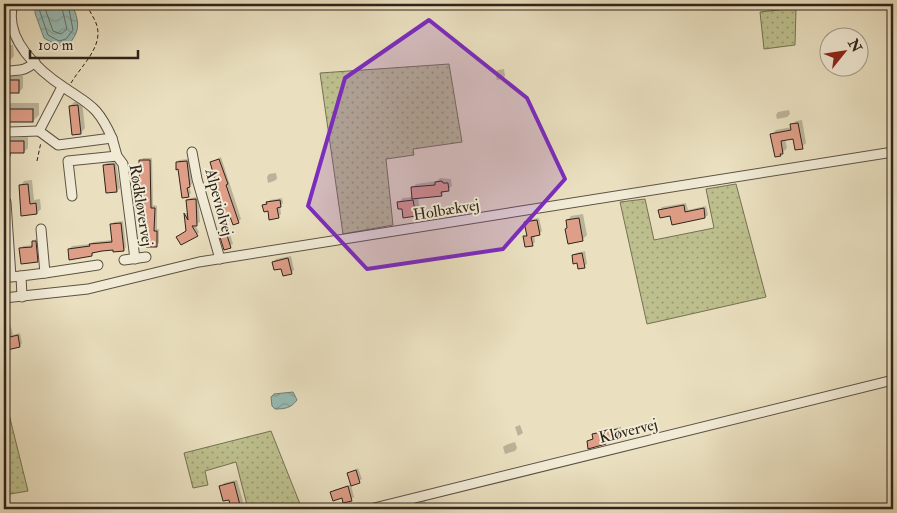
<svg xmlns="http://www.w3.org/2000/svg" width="897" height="513" viewBox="0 0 897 513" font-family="'IM FELL Double Pica',serif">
<defs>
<pattern id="grass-dots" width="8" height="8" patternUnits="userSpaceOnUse" patternTransform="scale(1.25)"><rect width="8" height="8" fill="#bdc08e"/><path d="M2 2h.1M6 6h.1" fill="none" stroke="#9a9c73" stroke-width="1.8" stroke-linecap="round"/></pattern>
<pattern id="water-waves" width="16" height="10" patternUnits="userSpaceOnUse" patternTransform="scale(1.25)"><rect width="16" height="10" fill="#98bcb6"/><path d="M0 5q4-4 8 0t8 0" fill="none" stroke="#83a19c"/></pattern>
</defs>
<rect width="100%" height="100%" fill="#eae0c0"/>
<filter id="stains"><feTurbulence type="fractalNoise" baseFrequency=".004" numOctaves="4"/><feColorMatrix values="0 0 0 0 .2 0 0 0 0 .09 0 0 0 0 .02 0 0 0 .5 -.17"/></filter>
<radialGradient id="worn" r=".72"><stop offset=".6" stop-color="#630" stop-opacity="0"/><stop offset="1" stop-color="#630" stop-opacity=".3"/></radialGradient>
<!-- grass -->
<g fill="url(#grass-dots)" stroke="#767254">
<polygon points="796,8 795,45 764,49 760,12"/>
<polygon points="449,64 462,142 413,149 414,155 386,159 393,225 343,234 320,73"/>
<polygon points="736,184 766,297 647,324 620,202 645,199 654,240 714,228 706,189"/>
<polygon points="4,394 28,491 4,495"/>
<polygon points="271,431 302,509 248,509 236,462 205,471 208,485 193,488 184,453"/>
</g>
<!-- water -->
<g fill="url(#water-waves)" stroke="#6e7f78">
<path d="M35,4H72C79,21 81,30 69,44L58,46L44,38L35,13Z"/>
<path d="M293,392L297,400C291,408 285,409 275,409L272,406L271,397L274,394Z"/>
</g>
<!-- shadow -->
<g fill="#0003">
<polygon points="4,45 13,45 14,56 9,61 4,61"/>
<polygon points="504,69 505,76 502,79 497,80 495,73 498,70"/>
<polygon points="10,76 23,76 23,88 19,92 7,92 4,94 4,79 8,78"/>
<polygon points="82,101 85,128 81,133 70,106 74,102"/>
<polygon points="4,103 39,103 39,115 33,121 4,121"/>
<polygon points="789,110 790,114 787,117 777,119 776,115 778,112"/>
<polygon points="802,120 806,143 802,147 794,137 785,139 787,148 780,155 772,134 776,130 792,127 792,125 796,121"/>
<polygon points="28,137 28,148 24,152 12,152 9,155 4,155 4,138"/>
<polygon points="221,157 241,219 238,222 211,162"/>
<polygon points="143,158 152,158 153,205 157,206 157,229 159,229 159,243 156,246 148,222 141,161"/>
<polygon points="189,159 192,184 189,186 191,193 188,196 177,163 179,160"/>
<polygon points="116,162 120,188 117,191 104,166 107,163"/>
<polygon points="276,173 277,179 274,181 268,183 267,177 269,174"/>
<polygon points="440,178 451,179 452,186 441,195 418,197 420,210 415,214 398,203 403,198 413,197 412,188 416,184 437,181"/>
<polygon points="32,180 34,200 40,199 41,209 37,213 23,214 20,186 24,181"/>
<polygon points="5,181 6,192 4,194 4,182"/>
<polygon points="198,197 200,222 195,225 199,232 197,235 178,237 188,230 186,214 188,211 187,200 190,198"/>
<polygon points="282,198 283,203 280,206 281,214 278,217 264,205 270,200"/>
<polygon points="686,203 688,210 706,206 708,215 705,217 671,214 660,210 662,207"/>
<polygon points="583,214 587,235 582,240 568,227 567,221 571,216"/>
<polygon points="539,218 542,231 539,234 534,235 535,242 532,245 524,237 528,234 525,223 528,220"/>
<polygon points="123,221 126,247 124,250 114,248 94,252 92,255 69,249 72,246 91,244 93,242 113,240 111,225 114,222"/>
<polygon points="4,225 9,278 4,280"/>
<polygon points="228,227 233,244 225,248 220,231"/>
<polygon points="36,239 38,239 40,258 37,261 20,249 23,246 34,245 33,242"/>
<polygon points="585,251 587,264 584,266 573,256 576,253"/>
<polygon points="291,256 294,270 291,273 273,262 276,259"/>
<polygon points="8,315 13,335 20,333 22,343 20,346 4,335 4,316"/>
<polygon points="520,425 523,433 518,436 515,427"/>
<polygon points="621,427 623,434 620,437 608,441 605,443 588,441 594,438 593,435 596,432"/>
<polygon points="515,442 517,448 515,451 505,454 503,447 506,445"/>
<polygon points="358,468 362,479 351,485 354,497 351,499 331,493 334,490 352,484 348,473"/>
<polygon points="237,480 244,505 242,509 233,509 230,498 221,487 224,483"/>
<polygon points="425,501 427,509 411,509 411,507 414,503"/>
</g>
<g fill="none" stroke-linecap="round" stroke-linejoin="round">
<!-- shore -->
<g stroke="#647068" stroke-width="1">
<polyline points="39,4 40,12 48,35 59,41 66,39 73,30 68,4"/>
<polyline points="46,4 46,11 53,31 61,34 67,29 61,4"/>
</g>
</g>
<!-- building -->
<g fill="#de9e87" stroke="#2f231b">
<rect x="4" y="80" width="15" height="13"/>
<polygon points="78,105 81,134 72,135 69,106"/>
<rect x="4" y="109" width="29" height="13"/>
<polygon points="798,123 803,149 795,150 793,139 781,141 783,154 780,154 781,156 775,157 770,134 791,130 790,124"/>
<polygon points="9,141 24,141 24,153 10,153 10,156 4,156 4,143 9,143"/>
<polygon points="219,159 228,184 226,185 239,223 233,225 229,214 225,215 210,162"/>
<polygon points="139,160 150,160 151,208 155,208 154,231 157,231 157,247 146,247 147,224 144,224 144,200 140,200"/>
<polygon points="187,161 190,187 187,188 189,197 182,198 178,169 176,170 176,162"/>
<polygon points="114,164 117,192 106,193 103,165"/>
<polygon points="442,181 443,183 448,183 449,191 441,192 442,196 412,199 411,187 435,185 435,182"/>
<polygon points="28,184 30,204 36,203 37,214 21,216 19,185"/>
<polygon points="196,199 197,226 192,226 198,236 181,245 176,237 186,231 184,213 188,220 186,200"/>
<polygon points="280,200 281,207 277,208 279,218 269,220 268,211 264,212 262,205 267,204 266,202"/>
<polygon points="413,200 416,216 403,218 402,209 398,209 397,202"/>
<polygon points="684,205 685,212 704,208 705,218 672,225 670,216 660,218 658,210"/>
<polygon points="579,218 583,241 568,244 565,229 567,228 566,220"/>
<polygon points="537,220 540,235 531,237 533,246 525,247 523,236 527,236 524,222"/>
<polygon points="121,223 124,251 113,252 113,250 102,251 92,253 92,256 69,260 68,249 90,246 89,244 112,242 110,224"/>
<polygon points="225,229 231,248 224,250 218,231"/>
<polygon points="32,241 36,241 38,262 21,264 19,248 32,247"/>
<polygon points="582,253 585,268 578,269 577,263 573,264 572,255"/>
<polygon points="288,258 292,274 283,276 281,269 274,270 272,262"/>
<polygon points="6,319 10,337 18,335 20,347 7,350 4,337 4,320"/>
<polygon points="618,429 621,438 605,442 606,444 588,449 587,441 593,439 592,434"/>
<polygon points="356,470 360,483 351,486 347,473"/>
<polygon points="234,482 241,509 231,509 229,500 223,501 219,486"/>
<polygon points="348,486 352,501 343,503 342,498 333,501 330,492"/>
</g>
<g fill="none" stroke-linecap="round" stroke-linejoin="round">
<!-- minor casing -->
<g stroke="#5e5244" stroke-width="11">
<g id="minor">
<path d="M13,4C3,39 39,71 65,88C76,96 87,101 96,111C103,119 108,129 112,138L58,145L39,131L62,87"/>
<path d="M4,72C18,69 23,73 35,62"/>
<polyline points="4,134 9,132 39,131"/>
<polyline points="112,138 117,156 123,164 135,259"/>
<polyline points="192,152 197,179 220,259"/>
<polyline points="72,196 68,161 117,156"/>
<polyline points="6,202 11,277 21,276"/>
<polyline points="124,260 146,257"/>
<polyline points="45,273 98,265"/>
<polyline points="22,297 21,276 45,273 41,229"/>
<polyline points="4,298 88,289 199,262 893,152"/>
<polyline points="370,509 893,380"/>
</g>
</g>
<!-- path -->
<g stroke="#2f231b" stroke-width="1" stroke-dasharray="4 2.5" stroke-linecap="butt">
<path d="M71,83C81,66 103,47 97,26C95,18 89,12 87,4"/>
<polyline points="37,161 41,142"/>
</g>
<!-- minor -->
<use href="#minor" stroke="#f1ebd6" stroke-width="9"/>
</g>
<!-- marked area -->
<path fill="#7b2cbf" fill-opacity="0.2" stroke="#7b2cbf" stroke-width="4" stroke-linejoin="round" d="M429,20L527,98L565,179L503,249L367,269L308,206L345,78Z"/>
<g text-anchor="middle" stroke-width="4" stroke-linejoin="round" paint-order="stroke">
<!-- street labels -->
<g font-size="16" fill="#2f231b" stroke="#f1ebd6">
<text transform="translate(220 202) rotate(75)" y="6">Alpeviolvej</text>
<text transform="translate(142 205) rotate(81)" y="6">Rødkløvervej</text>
<text transform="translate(446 209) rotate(-9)" y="6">Holbækvej</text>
<text transform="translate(628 430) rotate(-14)" y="6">Kløvervej</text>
</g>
</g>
<!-- margin -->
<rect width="897" height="513" fill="none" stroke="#eae0c0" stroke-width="20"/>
<rect x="5" y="5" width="887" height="503" fill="none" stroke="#2f231b" stroke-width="2.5"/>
<rect x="10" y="10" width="877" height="493" fill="none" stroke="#2f231b"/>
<!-- north arrow -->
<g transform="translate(844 52) rotate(60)"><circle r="24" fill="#f1ebd6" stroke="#a39b8b"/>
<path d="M0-4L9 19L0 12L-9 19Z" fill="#8f2418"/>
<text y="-8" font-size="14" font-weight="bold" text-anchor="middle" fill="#2f231b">N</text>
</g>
<!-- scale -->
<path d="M30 50v8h108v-8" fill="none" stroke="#2f231b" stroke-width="2.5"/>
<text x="38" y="50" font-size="15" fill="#2f231b" stroke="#f1ebd6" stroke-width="4" paint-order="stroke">100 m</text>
<rect width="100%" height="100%" filter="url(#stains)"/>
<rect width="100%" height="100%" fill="url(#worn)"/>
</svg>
